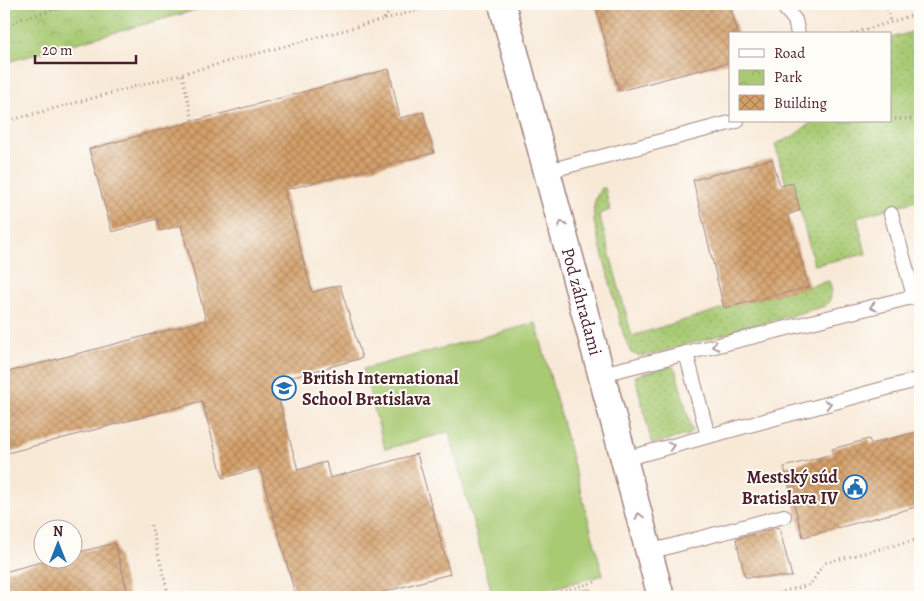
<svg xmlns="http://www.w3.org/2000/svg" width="924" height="601" viewBox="0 0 924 601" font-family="Alegreya,serif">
<defs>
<pattern id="grass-dots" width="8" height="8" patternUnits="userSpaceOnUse" patternTransform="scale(1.25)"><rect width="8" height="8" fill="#a8ca73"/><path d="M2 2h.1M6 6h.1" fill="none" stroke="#92ad64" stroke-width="1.8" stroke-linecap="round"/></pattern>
<pattern id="park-crowns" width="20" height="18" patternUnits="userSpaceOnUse" patternTransform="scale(1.25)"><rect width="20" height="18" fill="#a8ca73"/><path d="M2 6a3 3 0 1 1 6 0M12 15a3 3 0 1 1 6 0" fill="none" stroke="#92ad64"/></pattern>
<pattern id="building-cross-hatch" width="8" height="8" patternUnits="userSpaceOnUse" patternTransform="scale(1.25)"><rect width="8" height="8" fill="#d4a06a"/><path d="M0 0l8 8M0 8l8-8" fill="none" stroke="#ae8257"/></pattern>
</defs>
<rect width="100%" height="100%" fill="#fdfcf7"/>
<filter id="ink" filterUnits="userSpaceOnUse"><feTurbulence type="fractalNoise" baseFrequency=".02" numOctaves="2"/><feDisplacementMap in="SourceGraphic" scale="10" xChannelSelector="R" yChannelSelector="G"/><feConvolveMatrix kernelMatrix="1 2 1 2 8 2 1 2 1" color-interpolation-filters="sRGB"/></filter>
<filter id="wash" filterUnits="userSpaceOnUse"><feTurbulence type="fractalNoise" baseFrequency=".0096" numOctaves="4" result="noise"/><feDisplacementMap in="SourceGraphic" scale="20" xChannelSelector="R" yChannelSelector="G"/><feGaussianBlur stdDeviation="1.12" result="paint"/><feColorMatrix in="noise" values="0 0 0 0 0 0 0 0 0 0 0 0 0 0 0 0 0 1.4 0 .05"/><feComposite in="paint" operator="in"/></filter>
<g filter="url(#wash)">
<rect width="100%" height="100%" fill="#f8e9d7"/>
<!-- grass -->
<g fill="url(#grass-dots)" stroke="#79744f">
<polygon points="920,30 920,200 857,217 866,254 814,265 793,183 786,185 775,144 792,137 813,121 890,121 890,38"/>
<path d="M602,188H605L610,210L599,214L632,336L724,308L829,281C833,291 833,298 825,306L653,354L641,356L631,353L624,336L594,222C593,209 593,199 602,188Z"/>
<polygon points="669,366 673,367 676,371 692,431 688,435 652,444 635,376"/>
</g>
<!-- park -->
<polygon fill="url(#park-crowns)" stroke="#79744f" points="4,4 218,4 4,63"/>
<!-- garden -->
<g fill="#a8ca73" stroke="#79744f">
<polygon points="536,323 603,575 519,597 493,597 449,432 385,449 363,369"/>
<polygon points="589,589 591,597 560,597 560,595"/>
</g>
<g id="blocks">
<!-- building -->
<g fill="url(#building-cross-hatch)">
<polygon points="595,4 730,4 738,34 730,34 730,62 619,91"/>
<polygon points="389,69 400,118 423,112 434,153 284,190 312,292 340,285 362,358 274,382 298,470 326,462 330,478 417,454 450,574 365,597 296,597 260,468 223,478 202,401 4,454 4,373 206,320 181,225 160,231 157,219 112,232 89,149"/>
<polygon points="772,159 780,186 793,183 800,210 788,215 809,287 724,308 693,180"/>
<polygon points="920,431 920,506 803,537 784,467 833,454 832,449 869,439 871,444"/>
<polygon points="779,527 792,577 745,577 736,539"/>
<polygon points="115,543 129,597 4,597 4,572 56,558 72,558 72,554"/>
</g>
</g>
</g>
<g filter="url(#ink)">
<use href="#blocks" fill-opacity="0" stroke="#a18481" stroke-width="1"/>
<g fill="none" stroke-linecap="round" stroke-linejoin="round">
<!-- service casing -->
<g stroke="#a18481" stroke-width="16">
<g id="service">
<polyline points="781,4 795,20 798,34"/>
<polyline points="548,171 737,121"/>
<polyline points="891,214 914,296"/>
<polyline points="686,353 708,436"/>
<polyline points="602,374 920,295"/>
<polyline points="624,459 920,379"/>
<polyline points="649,552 784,516"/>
</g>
</g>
<!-- minor casing -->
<g stroke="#a18481" stroke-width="29">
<g id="minor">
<path id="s1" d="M502,4L661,597"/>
</g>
</g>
<!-- path -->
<g stroke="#a18481" stroke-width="3" stroke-dasharray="1 4" stroke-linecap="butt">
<polyline points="886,4 890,22"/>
<polyline points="384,19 395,4"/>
<polyline points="4,28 21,19 74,4"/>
<polyline points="852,34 920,13"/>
<polyline points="182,75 193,121"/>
<polyline points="890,119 920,119"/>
<polyline points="4,122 441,4"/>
<polyline points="151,525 169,597"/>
<polyline points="541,597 595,582"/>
<polyline points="759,597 810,585 824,563 920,539"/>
</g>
<!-- service -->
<use href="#service" stroke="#fff" stroke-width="14"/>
<!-- minor -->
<use href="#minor" stroke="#fff" stroke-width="26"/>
</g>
<!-- one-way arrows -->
<defs><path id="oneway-chevron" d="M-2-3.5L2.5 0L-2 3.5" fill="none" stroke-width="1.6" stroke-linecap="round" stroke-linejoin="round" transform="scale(1.25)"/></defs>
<g stroke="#ae9aa0">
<use href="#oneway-chevron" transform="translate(562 224) rotate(-105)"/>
<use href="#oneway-chevron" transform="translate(873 307) rotate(166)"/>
<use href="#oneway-chevron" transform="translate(715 346) rotate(166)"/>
<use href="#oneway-chevron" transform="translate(828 404) rotate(-15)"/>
<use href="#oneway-chevron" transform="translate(671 446) rotate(-15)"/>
<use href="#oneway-chevron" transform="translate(639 516) rotate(-105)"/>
</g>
</g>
<!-- icons -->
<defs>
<g id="school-ring" transform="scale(1.25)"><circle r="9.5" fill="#fdfcf7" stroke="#1f6fb2" stroke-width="1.5"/><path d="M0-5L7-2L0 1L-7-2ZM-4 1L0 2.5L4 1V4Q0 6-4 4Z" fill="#1f6fb2"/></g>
<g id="civic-ring" transform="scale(1.25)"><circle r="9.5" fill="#fdfcf7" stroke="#1f6fb2" stroke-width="1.5"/><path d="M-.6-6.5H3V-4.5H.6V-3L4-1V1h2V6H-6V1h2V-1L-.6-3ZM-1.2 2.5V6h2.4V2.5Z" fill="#1f6fb2"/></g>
</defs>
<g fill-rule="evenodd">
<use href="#school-ring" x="284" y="388"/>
<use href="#civic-ring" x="855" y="487"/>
</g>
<g text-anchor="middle" stroke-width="4" stroke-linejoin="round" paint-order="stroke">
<!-- street labels -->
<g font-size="18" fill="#4a1f2b" stroke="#fdfcf7">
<text dy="6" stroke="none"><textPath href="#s1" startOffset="308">Pod záhradami</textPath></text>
</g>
<!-- poi labels -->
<g font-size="18" font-weight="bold" fill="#4a1f2b" stroke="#fdfcf7" text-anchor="start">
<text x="302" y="384">British International<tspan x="302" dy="21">School Bratislava</tspan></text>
<text x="838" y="483" text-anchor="end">Mestský súd<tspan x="838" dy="21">Bratislava IV</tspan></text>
</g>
</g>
<!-- margin -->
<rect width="924" height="601" fill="none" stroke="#fdfcf7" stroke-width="20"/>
<!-- legend -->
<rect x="729" y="32" width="162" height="90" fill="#fdfcf7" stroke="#b5a4a5"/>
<rect x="739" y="49" width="25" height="8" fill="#ffffff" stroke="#b5a4a5"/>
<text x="774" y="58" font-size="15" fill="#4a1f2b">Road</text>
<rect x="739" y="70" width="25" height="15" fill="url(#park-crowns)" stroke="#b5a4a5"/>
<text x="774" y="82" font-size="15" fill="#4a1f2b">Park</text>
<rect x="739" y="95" width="25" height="15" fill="url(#building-cross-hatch)" stroke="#b5a4a5"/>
<text x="774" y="108" font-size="15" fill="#4a1f2b">Building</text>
<!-- north arrow -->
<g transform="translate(58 544)"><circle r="24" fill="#fdfcf7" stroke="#b5a4a5"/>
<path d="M0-4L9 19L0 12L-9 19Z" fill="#1f6fb2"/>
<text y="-8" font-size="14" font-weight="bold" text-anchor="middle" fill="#4a1f2b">N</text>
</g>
<!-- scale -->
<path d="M35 55v8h101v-8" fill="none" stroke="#4a1f2b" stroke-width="2.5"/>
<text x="42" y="55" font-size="15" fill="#4a1f2b" stroke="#fdfcf7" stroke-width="4" paint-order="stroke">20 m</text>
</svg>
